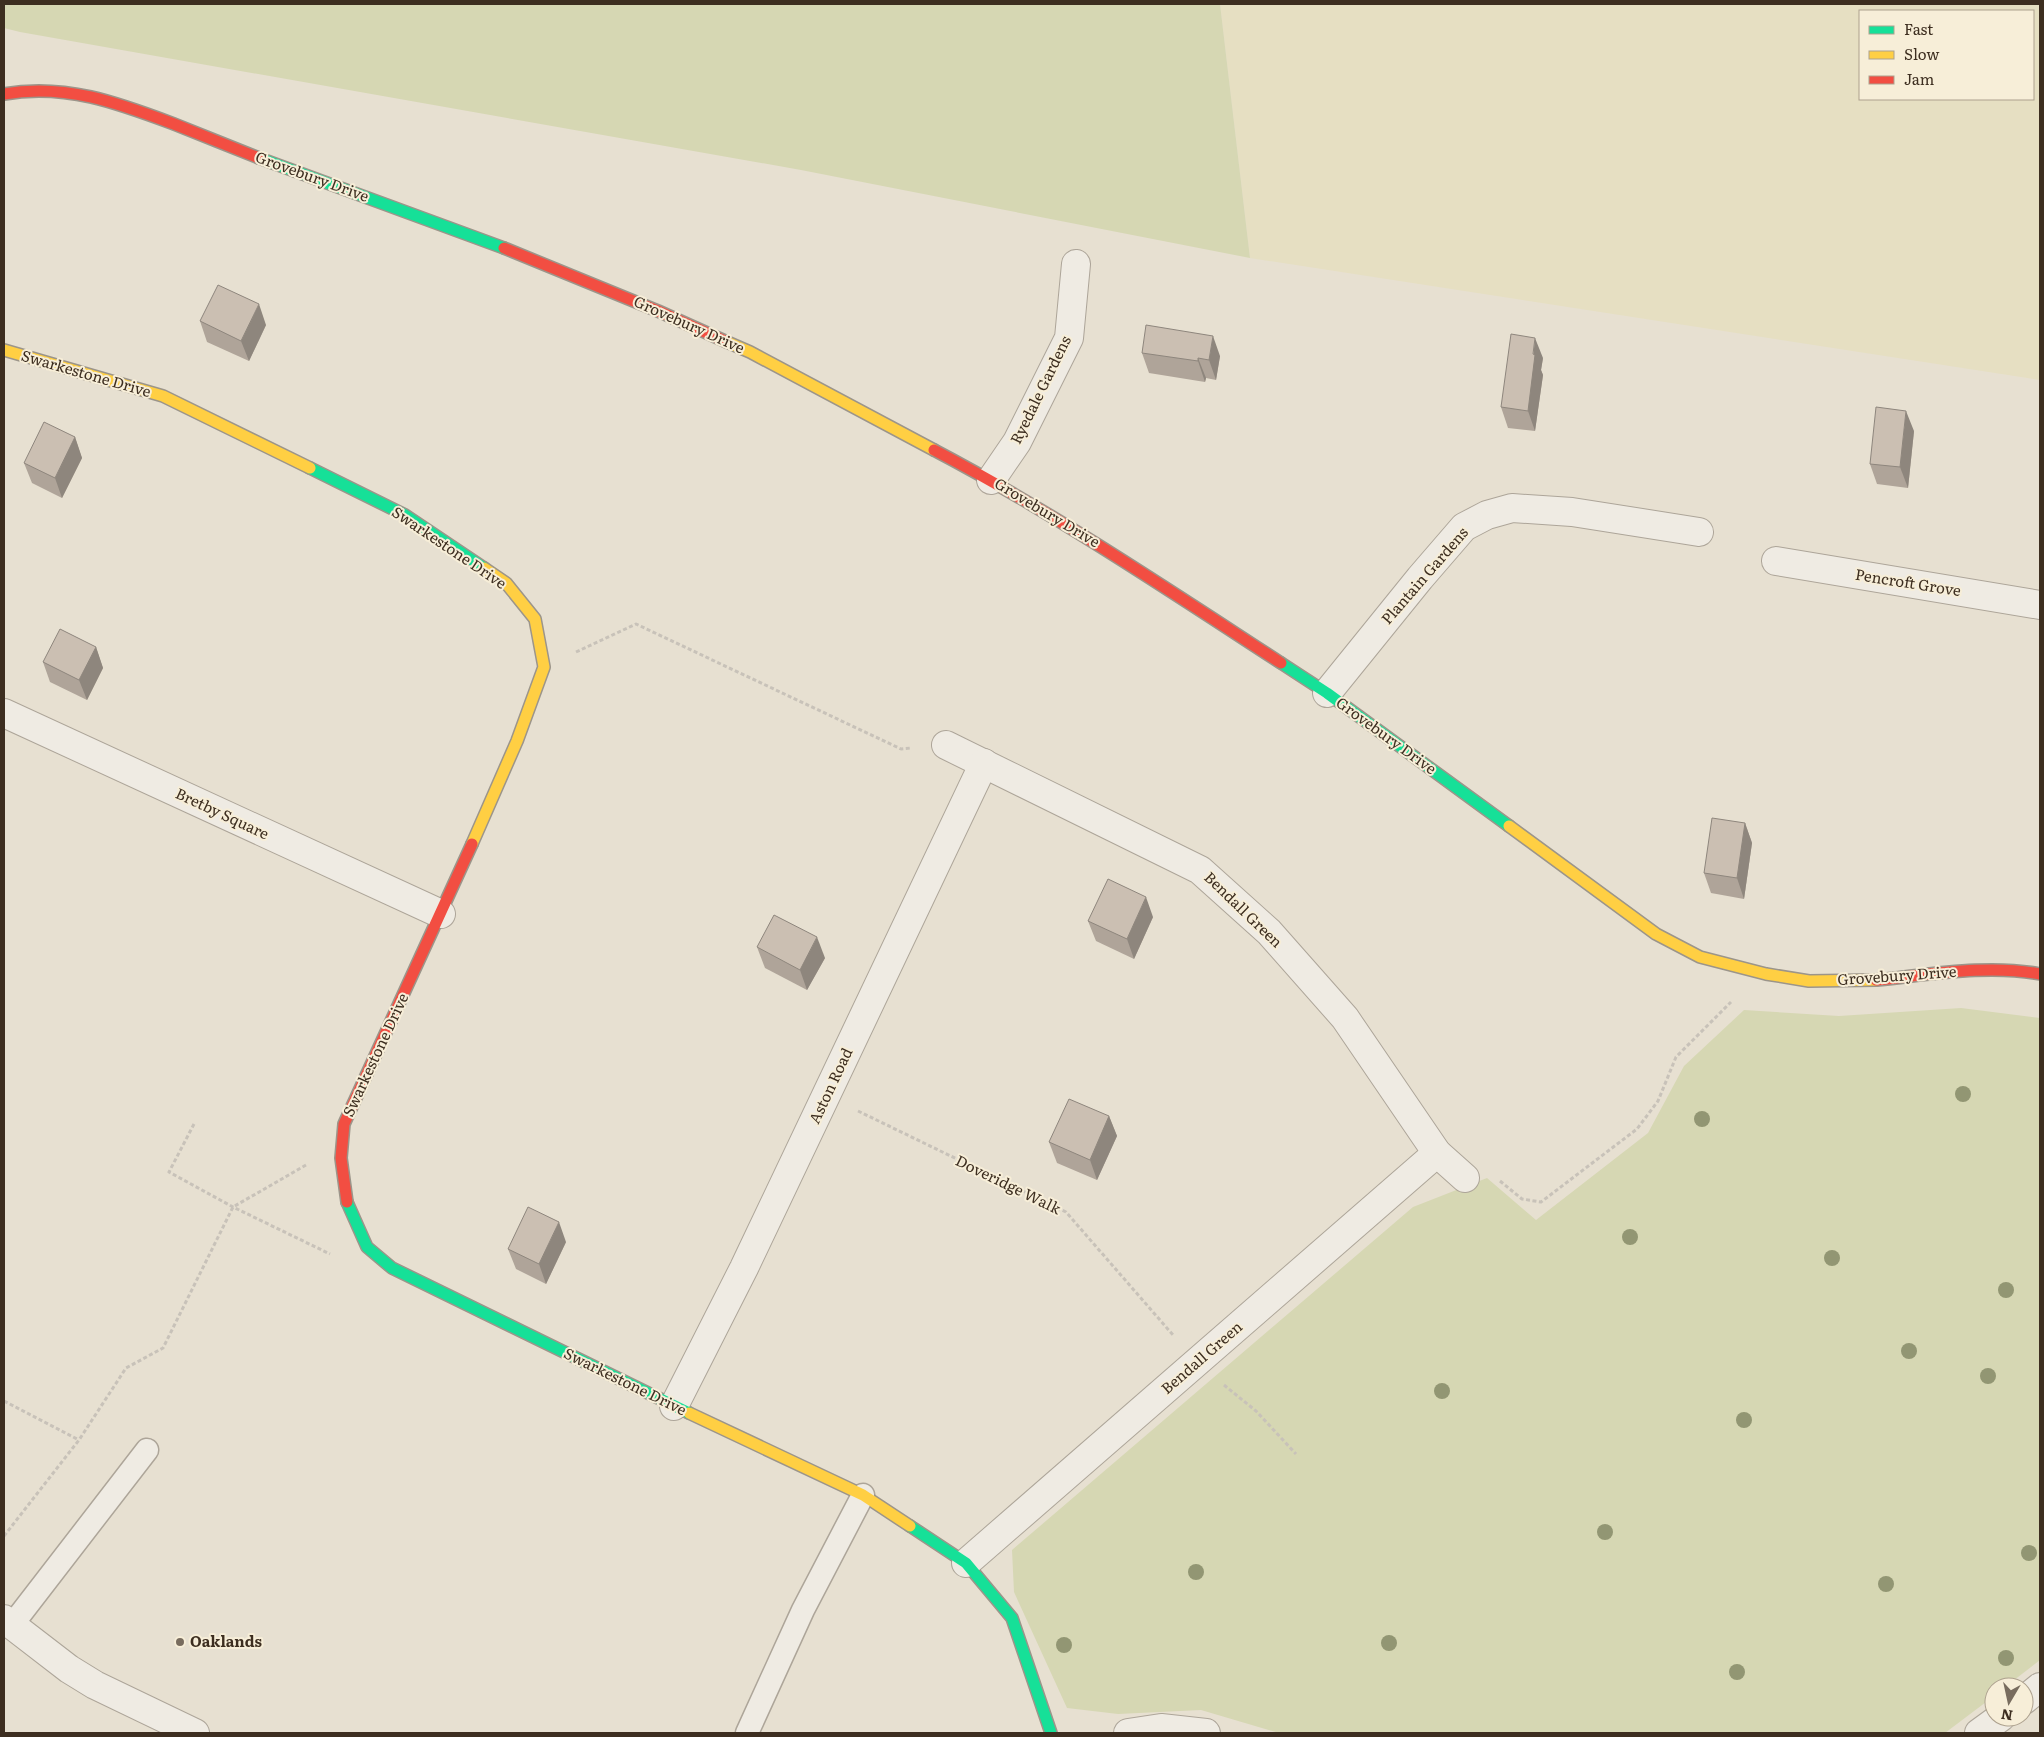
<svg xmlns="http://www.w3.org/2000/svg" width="2044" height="1737" viewBox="0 0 2044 1737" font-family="Literata,serif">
<rect width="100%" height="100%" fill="#e7e0d1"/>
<!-- farmland -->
<path fill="#e6dfc2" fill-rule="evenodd" d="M1220,4H2040V380L1250,258ZM1860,11H2033V99H1860Z"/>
<!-- green -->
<g fill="#d6d7b3">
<polygon points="4,4 1220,4 1250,258 801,170 20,32 4,28"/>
<polygon points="1961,1008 2040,1018 2040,1660 2005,1687 1994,1687 1994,1696 1945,1733 1279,1733 1201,1710 1118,1714 1067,1708 1014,1592 1012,1550 1413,1207 1487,1178 1536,1220 1648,1133 1684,1066 1744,1010 1839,1016"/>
</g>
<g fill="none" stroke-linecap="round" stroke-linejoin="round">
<!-- lane casing -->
<g stroke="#ada599" stroke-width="25">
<g id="lane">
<polyline points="12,1625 147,1450"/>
<polyline points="747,1733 803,1610 863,1495"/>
</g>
</g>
<!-- street casing -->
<g stroke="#ada599" stroke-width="30">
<g id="street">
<polyline points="991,480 1017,442 1069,338 1076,264"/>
<polyline points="1776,561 2040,605"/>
<polyline points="1327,693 1420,578 1464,527 1487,515 1512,508 1572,512 1699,532"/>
<polyline points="4,713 441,914"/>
<polyline points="946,745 1200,870 1269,932 1345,1018 1437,1153 1465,1178"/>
<polyline points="674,1406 744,1268 984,763"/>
<polyline points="966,1563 1437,1153"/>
<polyline points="4,1619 69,1669 95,1685 195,1733"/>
<polyline points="2024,1700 2040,1687"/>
<polyline points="1128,1733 1161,1728 1206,1733"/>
<polyline points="1979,1733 2001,1717"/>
</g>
</g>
<!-- fast casing -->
<g stroke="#9c958a" stroke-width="14">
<g id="fast">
<polyline points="259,158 504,248"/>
<polyline points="310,468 405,515 484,568"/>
<polyline points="1281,663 1327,693 1509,826"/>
<polyline points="347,1202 367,1247 392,1268 689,1413"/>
<polyline points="910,1526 966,1563 1012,1618 1051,1733"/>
</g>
</g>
<!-- slow casing -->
<g stroke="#9c958a" stroke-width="14">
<g id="slow">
<polyline points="727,342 750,352 934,450"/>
<polyline points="4,350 163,396 310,468"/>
<polyline points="1509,826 1656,934 1700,957 1766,974 1809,981 1876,980"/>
<polyline points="472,844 517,741 544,667 535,619 506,583 484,568"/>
<polyline points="689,1413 863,1495 910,1526"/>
</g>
</g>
<!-- jam casing -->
<g stroke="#9c958a" stroke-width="14">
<g id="jam">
<path d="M4,94C65,83 118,103 174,124C202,135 231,147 259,158"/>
<polyline points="504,248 658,311 727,342"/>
<path d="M934,450C1054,513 1167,589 1281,663"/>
<path d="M1876,980C1928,975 1988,964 2040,974"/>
<polyline points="347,1202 341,1158 344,1124 472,844"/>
</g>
</g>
<!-- path -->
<g stroke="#c8c2b9" stroke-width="3" stroke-dasharray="4 2.5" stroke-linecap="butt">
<polyline points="576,652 636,624 901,749 911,748"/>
<polyline points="858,1111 1066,1212 1173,1335"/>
<polyline points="194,1124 169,1172 233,1207 330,1254"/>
<polyline points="1500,1181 1522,1199 1541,1202 1637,1129 1658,1101 1676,1057 1731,1002"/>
<polyline points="1224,1385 1256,1411 1296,1454"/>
<polyline points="4,1401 79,1440"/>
<polyline points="4,1536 79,1440 126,1368 163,1348 233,1207 306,1165"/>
</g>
<!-- lane -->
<use href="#lane" stroke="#efebe3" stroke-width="22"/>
<!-- street -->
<use href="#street" stroke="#efebe3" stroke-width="28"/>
<!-- fast -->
<use href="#fast" stroke="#16e098" stroke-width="11"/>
<!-- slow -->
<use href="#slow" stroke="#ffcf43" stroke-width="11"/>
<!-- jam -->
<use href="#jam" stroke="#f24e42" stroke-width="11"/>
</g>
<!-- trees -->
<g fill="#929673">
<circle cx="1963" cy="1094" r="8"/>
<circle cx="1702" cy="1119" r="8"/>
<circle cx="1630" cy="1237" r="8"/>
<circle cx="1832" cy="1258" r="8"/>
<circle cx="2006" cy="1290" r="8"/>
<circle cx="1909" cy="1351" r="8"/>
<circle cx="1988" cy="1376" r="8"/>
<circle cx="1442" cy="1391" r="8"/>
<circle cx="1744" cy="1420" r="8"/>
<circle cx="1605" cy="1532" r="8"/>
<circle cx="2029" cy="1553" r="8"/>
<circle cx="1196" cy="1572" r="8"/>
<circle cx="1886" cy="1584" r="8"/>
<circle cx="1389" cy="1643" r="8"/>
<circle cx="1064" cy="1645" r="8"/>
<circle cx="2006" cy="1658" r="8"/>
<circle cx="1737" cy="1672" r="8"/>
</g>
<!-- wall -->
<g fill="#afa499">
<polygon points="200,321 266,325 249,361 207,342"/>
<polygon points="1142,353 1220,356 1216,380 1206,378 1205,382 1149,373"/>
<polygon points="1543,358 1541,370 1543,375 1535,431 1508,428 1501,407"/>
<polygon points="1914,431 1908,488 1877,484 1870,464"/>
<polygon points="75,437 82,458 62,498 32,483 24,463"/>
<polygon points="96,647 103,668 87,700 50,682 43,662"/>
<polygon points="1745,823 1752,843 1744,899 1711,893 1704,873"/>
<polygon points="1153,917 1134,959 1096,941 1088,921"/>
<polygon points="757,947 825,958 807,990 765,968"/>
<polygon points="1109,1116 1117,1136 1097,1180 1057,1163 1049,1142"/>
<polygon points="566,1242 546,1284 516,1269 508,1249"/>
</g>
<!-- shaded-wall -->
<g fill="#8e867d">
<polygon points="259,304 266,325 249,361 241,341"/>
<polygon points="1213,336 1220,356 1216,380 1209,360"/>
<polygon points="1535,338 1543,358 1541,370 1543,375 1535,431 1528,411"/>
<polygon points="1198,358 1206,378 1205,382 1198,361"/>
<polygon points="1906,411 1914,431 1908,488 1900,467"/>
<polygon points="75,437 82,458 62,498 55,478"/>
<polygon points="96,647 103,668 87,700 79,680"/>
<polygon points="1745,823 1752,843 1744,899 1737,878"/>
<polygon points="1146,897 1153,917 1134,959 1127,939"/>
<polygon points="817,937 825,958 807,990 800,970"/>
<polygon points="1109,1116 1117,1136 1097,1180 1090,1160"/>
<polygon points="559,1222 566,1242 546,1284 539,1264"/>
</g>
<!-- building -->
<g fill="#cbbfb2" stroke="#8e867d">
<polygon points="218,285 259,304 241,341 200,321"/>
<polygon points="1146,325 1213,336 1209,360 1198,358 1198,361 1142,353"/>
<polygon points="1511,334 1535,338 1533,354 1535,355 1528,411 1501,407"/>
<polygon points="1876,407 1906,411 1900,467 1870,464"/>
<polygon points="44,422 75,437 55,478 24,463"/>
<polygon points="60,629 96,647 79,680 43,662"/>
<polygon points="1712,818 1745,823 1737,878 1704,873"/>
<polygon points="1108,879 1146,897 1127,939 1088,921"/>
<polygon points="774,915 817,937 800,970 757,947"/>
<polygon points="1069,1099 1109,1116 1090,1160 1049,1142"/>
<polygon points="528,1207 559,1222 539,1264 508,1249"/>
</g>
<!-- markers -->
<circle fill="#786c5e" stroke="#f7eed8" stroke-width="2" cx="180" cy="1642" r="5"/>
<g text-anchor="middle" stroke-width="4" stroke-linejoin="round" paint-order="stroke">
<!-- street labels -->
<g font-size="15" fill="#3d2e20" stroke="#f7eed8">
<text transform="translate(312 177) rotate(20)" y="5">Grovebury Drive</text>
<text transform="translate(689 325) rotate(24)" y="5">Grovebury Drive</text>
<text transform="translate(86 374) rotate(16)" y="5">Swarkestone Drive</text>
<text transform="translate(1041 390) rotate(-64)" y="5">Ryedale Gardens</text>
<text transform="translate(1047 513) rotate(31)" y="5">Grovebury Drive</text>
<text transform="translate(449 548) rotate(34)" y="5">Swarkestone Drive</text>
<text transform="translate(1425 576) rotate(-49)" y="5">Plantain Gardens</text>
<text transform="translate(1908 583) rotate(9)" y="5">Pencroft Grove</text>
<text transform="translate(1386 736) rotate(36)" y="5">Grovebury Drive</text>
<text transform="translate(222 814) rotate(25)" y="5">Bretby Square</text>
<text transform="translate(1243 910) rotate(44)" y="5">Bendall Green</text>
<text transform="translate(1897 976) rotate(-4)" y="5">Grovebury Drive</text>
<text transform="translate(376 1055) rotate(-65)" y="5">Swarkestone Drive</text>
<text transform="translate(831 1086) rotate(-65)" y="5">Aston Road</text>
<text transform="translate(1008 1185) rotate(26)" y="5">Doveridge Walk</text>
<text transform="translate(1202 1358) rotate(-41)" y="5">Bendall Green</text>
<text transform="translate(625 1382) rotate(26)" y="5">Swarkestone Drive</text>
</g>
<!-- poi labels -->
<g font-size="15" font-weight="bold" fill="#3d2e20" stroke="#f7eed8" text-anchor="start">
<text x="190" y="1647">Oaklands</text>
</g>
</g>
<!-- border -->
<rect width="2044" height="1737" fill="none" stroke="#3d2e20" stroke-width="10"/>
<!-- legend -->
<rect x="1859" y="10" width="175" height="90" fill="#f7eed8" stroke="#ada18e"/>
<rect x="1869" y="26" width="25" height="8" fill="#16e098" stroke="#ada18e"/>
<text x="1904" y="35" font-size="15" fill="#3d2e20">Fast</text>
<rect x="1869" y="51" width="25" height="8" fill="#ffcf43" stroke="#ada18e"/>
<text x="1904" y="60" font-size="15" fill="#3d2e20">Slow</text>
<rect x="1869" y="76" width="25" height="8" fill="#f24e42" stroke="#ada18e"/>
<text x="1904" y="85" font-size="15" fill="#3d2e20">Jam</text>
<!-- north arrow -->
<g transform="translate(2009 1702) rotate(189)"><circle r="24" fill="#f7eed8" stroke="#ada18e"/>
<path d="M0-4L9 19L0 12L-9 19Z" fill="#786c5e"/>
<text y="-8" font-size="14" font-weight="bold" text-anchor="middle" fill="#3d2e20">N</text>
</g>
</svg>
